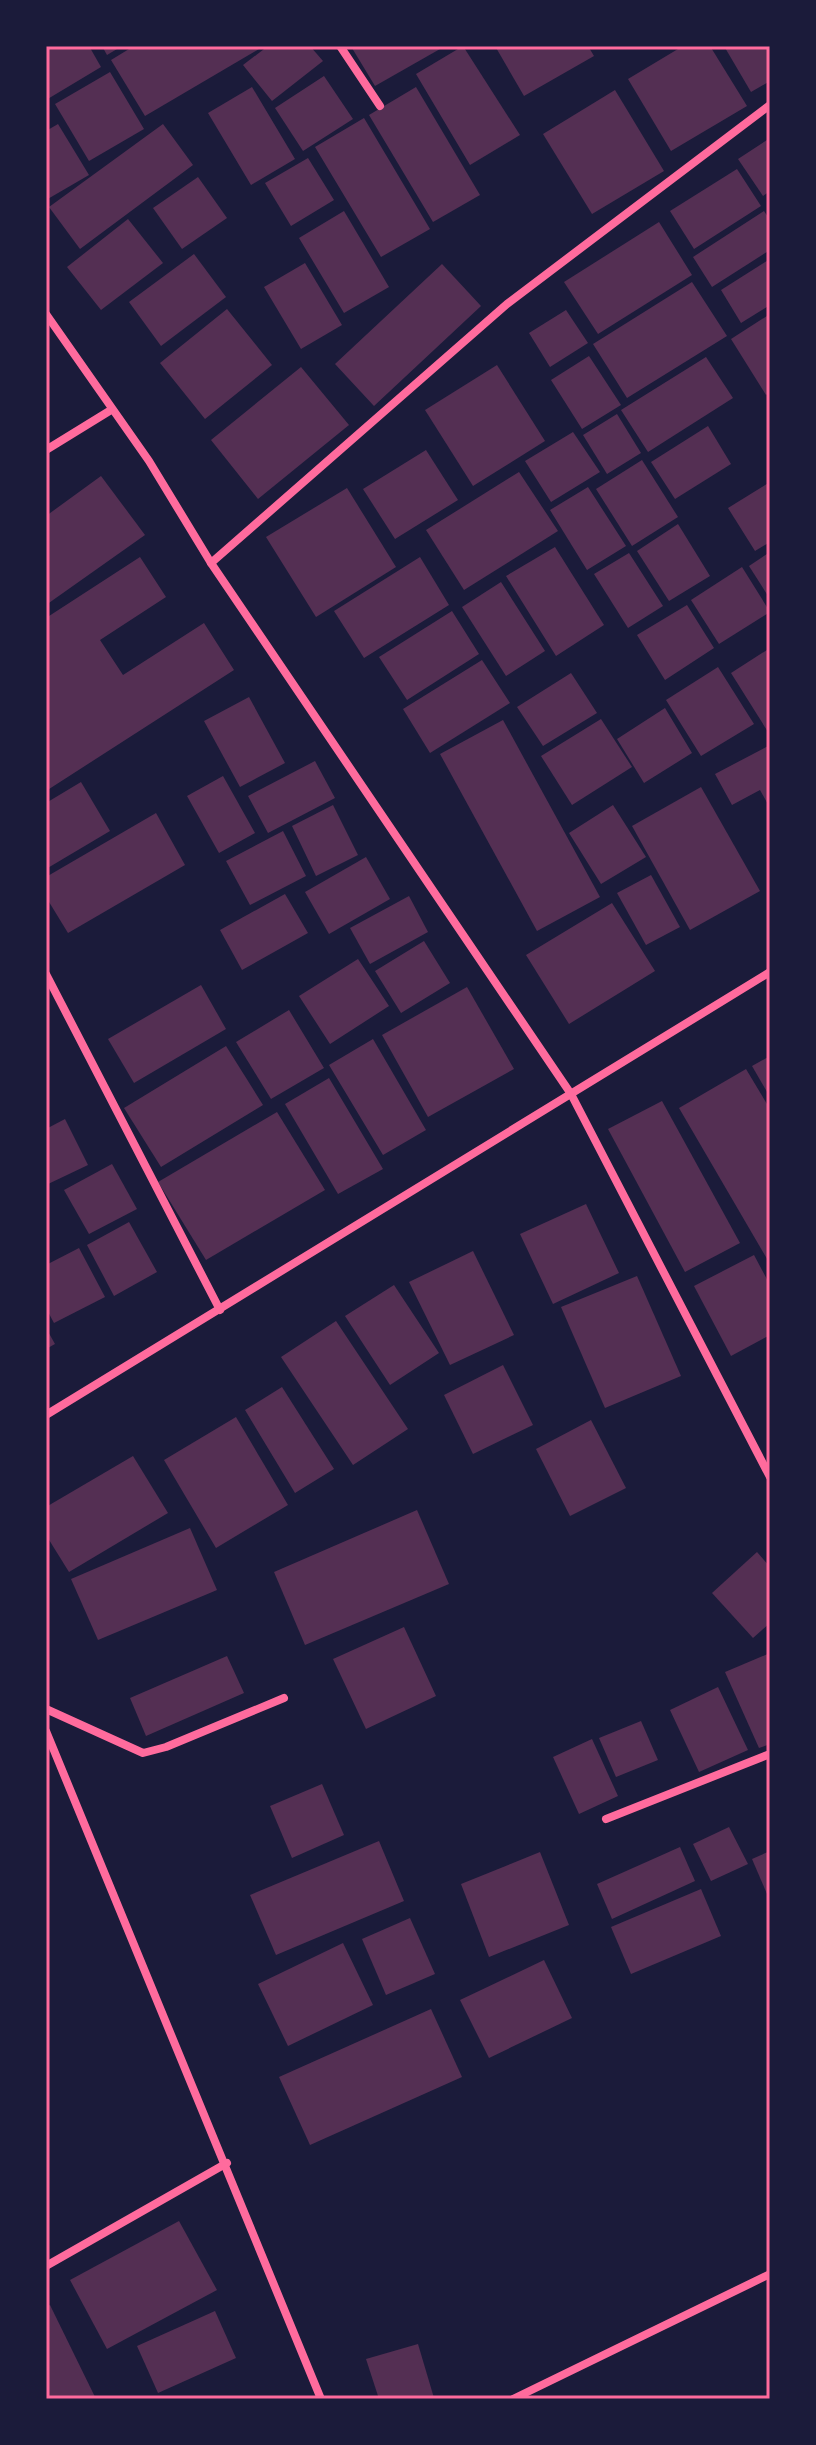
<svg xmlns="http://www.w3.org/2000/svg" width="816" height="2445" viewBox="0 0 816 2445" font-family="'Crimson Pro',serif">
<rect width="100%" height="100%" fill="#1b1b3a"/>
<!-- building -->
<g fill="#542f53">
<polygon points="46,46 89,46 101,67 46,100"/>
<polygon points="102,46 122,46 107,55"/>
<polygon points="134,46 264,46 145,116 111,60"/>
<polygon points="268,46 310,46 323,61 272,101 243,65"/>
<polygon points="356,46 438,46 440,49 375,86 352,48"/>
<polygon points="463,46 520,135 470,165 416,74"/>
<polygon points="495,46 588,46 594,56 524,96"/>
<polygon points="683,46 710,46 747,106 671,151 628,79"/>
<polygon points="724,46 770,46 770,81 751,92"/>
<polygon points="110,72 144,129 89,161 55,104"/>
<polygon points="324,76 353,119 303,151 275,108"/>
<polygon points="252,87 295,159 251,185 208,113"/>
<polygon points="416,87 480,195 433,222 369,115"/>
<polygon points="615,90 664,171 592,214 543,134"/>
<polygon points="364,118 430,229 381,257 315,147"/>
<polygon points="58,124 89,175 46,200 46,131"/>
<polygon points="163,124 193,165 80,249 49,207"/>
<polygon points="770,138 770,191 763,196 738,159"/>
<polygon points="308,158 334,200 291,226 265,183"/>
<polygon points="737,169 761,206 694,249 670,211"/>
<polygon points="198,177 227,218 182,249 153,208"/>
<polygon points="344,211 389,287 344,313 299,238"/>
<polygon points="764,211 770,220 770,250 712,287 693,257"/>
<polygon points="128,219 163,263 101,310 67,267"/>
<polygon points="659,222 692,275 598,334 564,282"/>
<polygon points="194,254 226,297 161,346 129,302"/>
<polygon points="770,259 770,305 741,323 721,290"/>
<polygon points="305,263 342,325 301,349 264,287"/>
<polygon points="442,264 481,306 374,406 335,364"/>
<polygon points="692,282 727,336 627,398 593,344"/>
<polygon points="227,309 272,365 205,419 160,363"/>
<polygon points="566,310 588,343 550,367 529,333"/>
<polygon points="770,314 770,392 766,395 731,339"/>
<polygon points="589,356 621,405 582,429 551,380"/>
<polygon points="706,357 733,398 648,452 621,410"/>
<polygon points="497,365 545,441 473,486 425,410"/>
<polygon points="301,367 349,425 258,499 211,440"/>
<polygon points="617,414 641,453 607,474 583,435"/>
<polygon points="708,426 731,464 675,499 651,462"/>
<polygon points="573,432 600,472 551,502 525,461"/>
<polygon points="426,450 458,500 395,539 363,489"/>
<polygon points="642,460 678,517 632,546 596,489"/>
<polygon points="519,472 558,531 464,590 426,530"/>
<polygon points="101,476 145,535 46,605 46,516"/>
<polygon points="770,482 770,542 755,551 728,508"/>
<polygon points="588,487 626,546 587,570 550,510"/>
<polygon points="347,488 396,567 316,617 266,537"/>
<polygon points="678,524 710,576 669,601 637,551"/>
<polygon points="555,547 604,625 556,656 506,576"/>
<polygon points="770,552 770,599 749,566"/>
<polygon points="629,553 663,606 628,628 594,574"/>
<polygon points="140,557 166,597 100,640 123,675 204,623 234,670 46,791 46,618"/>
<polygon points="420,557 449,605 364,658 334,611"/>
<polygon points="742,567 770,612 719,644 691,600"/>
<polygon points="501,582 545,651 506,676 462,607"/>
<polygon points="687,605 714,648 665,680 637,635"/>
<polygon points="452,611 479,654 407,700 379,657"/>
<polygon points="770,648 770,730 768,732 731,673"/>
<polygon points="482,660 510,703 430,753 403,709"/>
<polygon points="718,667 754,724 701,756 666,700"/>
<polygon points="571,673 597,713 543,746 517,707"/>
<polygon points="249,697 285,763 240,787 204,721"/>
<polygon points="665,708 692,753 644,783 617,739"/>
<polygon points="601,719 632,767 572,805 541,756"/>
<polygon points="503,720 600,897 537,931 440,754"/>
<polygon points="770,745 770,808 760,790 732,805 715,774"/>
<polygon points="315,761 335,798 268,833 248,796"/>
<polygon points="223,776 255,833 219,853 187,796"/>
<polygon points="81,782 110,831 46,869 46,803"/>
<polygon points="701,787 760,891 690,930 632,826"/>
<polygon points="333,805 358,855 316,876 292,826"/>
<polygon points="613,805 646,857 601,884 569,833"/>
<polygon points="156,813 185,865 68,933 46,897 46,877"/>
<polygon points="283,831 306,876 250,905 226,861"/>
<polygon points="366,857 390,899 329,934 305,892"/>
<polygon points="651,875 680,927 646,945 617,893"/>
<polygon points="285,894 308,933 242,970 220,930"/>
<polygon points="409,896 428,932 370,964 350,928"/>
<polygon points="612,903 655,971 569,1024 526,955"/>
<polygon points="424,941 450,983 401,1013 375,971"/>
<polygon points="358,959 389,1006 330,1044 299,996"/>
<polygon points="201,985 226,1029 134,1083 108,1039"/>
<polygon points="467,987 514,1069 428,1117 382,1035"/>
<polygon points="289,1010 324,1068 271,1099 236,1042"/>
<polygon points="373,1039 426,1130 383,1155 329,1065"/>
<polygon points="226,1046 263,1105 161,1167 124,1108"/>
<polygon points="770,1056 770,1097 752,1066"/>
<polygon points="746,1069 770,1109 770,1264 679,1108"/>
<polygon points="329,1078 383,1169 338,1194 285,1104"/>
<polygon points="662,1101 740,1243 685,1272 608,1129"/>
<polygon points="277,1112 325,1190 206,1260 158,1182"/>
<polygon points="65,1119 88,1165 46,1185 46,1129"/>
<polygon points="112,1164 137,1209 89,1234 64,1190"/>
<polygon points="586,1204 619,1273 553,1304 520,1234"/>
<polygon points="129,1222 157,1272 114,1296 87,1245"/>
<polygon points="79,1248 105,1297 54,1323 46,1308 46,1265"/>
<polygon points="473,1251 514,1335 450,1365 409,1282"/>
<polygon points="754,1255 770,1285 770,1335 731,1356 694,1286"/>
<polygon points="637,1276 681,1376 605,1408 561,1307"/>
<polygon points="394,1285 439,1353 390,1385 345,1316"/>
<polygon points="336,1321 408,1429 353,1465 281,1357"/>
<polygon points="46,1328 55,1344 46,1349"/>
<polygon points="503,1365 533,1425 473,1454 444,1395"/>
<polygon points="282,1387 334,1469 295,1493 245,1410"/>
<polygon points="236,1417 288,1505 216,1548 164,1460"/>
<polygon points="591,1420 626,1488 570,1516 536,1449"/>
<polygon points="133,1456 168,1513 69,1572 46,1535 46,1507"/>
<polygon points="417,1510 449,1584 305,1645 274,1572"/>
<polygon points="190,1528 217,1590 98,1640 71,1579"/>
<polygon points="757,1552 770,1567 770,1623 753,1638 712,1593"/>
<polygon points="404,1627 436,1696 366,1729 333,1659"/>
<polygon points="770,1653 770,1744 759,1748 725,1672"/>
<polygon points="227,1656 244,1693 146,1736 130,1698"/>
<polygon points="718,1687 748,1750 699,1772 670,1710"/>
<polygon points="641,1721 658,1760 616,1777 599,1738"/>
<polygon points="592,1739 618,1796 579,1814 553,1757"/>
<polygon points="322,1784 344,1835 292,1858 270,1806"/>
<polygon points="729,1827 748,1864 711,1881 693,1844"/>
<polygon points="379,1841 404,1901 276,1955 250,1895"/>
<polygon points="680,1847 695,1881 612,1919 597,1884"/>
<polygon points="770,1851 770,1893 767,1894 752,1859"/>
<polygon points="540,1852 569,1925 489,1957 461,1884"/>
<polygon points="701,1889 721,1936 631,1974 611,1927"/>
<polygon points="410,1918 435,1974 386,1995 362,1939"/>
<polygon points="343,1943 373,2005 288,2046 258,1984"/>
<polygon points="544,1960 572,2018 489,2058 460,2000"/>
<polygon points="431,2009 462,2077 310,2145 279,2077"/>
<polygon points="179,2221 217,2290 107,2349 70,2280"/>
<polygon points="50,2305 96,2399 46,2399 46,2307"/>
<polygon points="215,2311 236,2358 158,2393 137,2346"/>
<polygon points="418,2344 434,2398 379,2399 366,2359"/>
</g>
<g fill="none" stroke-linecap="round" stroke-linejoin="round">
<!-- minor -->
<g stroke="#ff6b9d" stroke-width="8">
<polyline points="340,46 380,106"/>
<polyline points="46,314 149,461 211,563 571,1094 770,1477"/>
<polyline points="46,450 111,410"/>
<polyline points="211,563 507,304 770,105"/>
<polyline points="46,974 220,1310"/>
<polyline points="46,1415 770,972"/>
<polyline points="46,1709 143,1753 166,1747 284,1698"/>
<polyline points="46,1731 321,2399"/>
<polyline points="606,1819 770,1754"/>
<polyline points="46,2266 227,2163"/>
<polyline points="513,2399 770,2274"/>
</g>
</g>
<!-- border -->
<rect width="816" height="2445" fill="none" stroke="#1b1b3a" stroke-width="96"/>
<rect x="48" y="48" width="720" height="2349" fill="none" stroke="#ff6b9d" stroke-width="3"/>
</svg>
